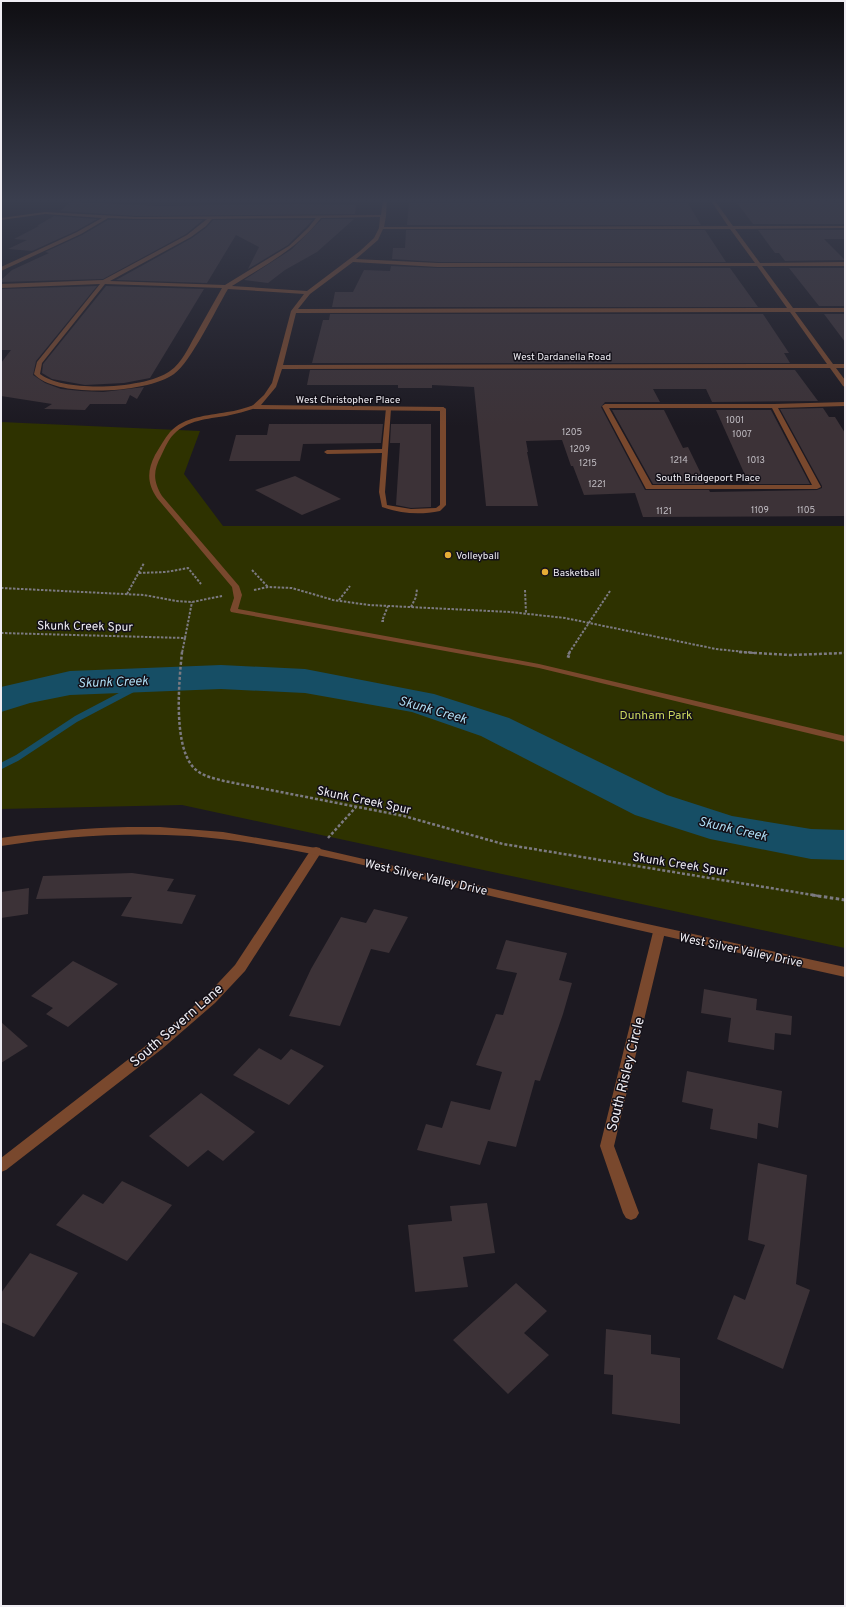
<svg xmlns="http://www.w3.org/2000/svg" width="846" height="1607" viewBox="0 0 846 1607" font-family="Overpass,sans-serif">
<rect width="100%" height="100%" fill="#1c1921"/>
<!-- green -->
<polygon fill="#2e3200" points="1,422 200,431 184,474 223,526 845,526 845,948 182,805 1,809"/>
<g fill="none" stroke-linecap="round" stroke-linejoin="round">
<!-- stream -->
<polyline stroke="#164e65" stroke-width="6" points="1,766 17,758 76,719 152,679"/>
<!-- river -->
<polygon fill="#164e65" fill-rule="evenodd" points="221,665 305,669 434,694 509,718 667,795 732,816 811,829 845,830 845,860 811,859 710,839 635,815 481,736 412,712 305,693 221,689 70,695 30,703 1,712 1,687 70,671"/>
</g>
<!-- building -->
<g fill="#3c3237">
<polygon points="71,202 160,206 299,204 356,205 355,214 136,216 60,211"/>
<polygon points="825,202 845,203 845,224 753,224 737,203"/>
<polygon points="409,203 688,203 701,225 407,225"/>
<polygon points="54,216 97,219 76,231 32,251 8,249 27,240 14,239 39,226 37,226"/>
<polygon points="322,219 354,219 317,252 285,270 268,283 244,280 292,249"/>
<polygon points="108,220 203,220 186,234 103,279 1,282 1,280 12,270 49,253 45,252 82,235"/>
<polygon points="213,220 313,220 288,245 248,269 259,247 236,235 207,283 116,280 192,238 207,227"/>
<polygon points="406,230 705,230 726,262 438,262 392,259 393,248 405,248"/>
<polygon points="758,230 845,230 845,239 824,239 845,260 785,261 779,253 775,253"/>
<polygon points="391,266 438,268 730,268 758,307 332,307 335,292 353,292 364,270 390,271"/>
<polygon points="789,268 845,268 845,306 819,306"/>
<polygon points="97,286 36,361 33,375 45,383 61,389 81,391 103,392 144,387 137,399 130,395 126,404 90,404 85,410 44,409 52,404 1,396 1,363 11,350 1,350 1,289"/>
<polygon points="106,286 204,289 150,378 124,383 85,385 52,379 42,373 43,364"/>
<polygon points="330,314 763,314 789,353 784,353 790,363 312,363 323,320 329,320"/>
<polygon points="824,314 845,314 845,342"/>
<polygon points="310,370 795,370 818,401 712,402 706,389 653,389 660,402 605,402 601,407 645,490 709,490 710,492 817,490 822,488 822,486 780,409 823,408 829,417 835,417 845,433 845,516 643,517 635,493 584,495 573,466 571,466 562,440 526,441 528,452 527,452 538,506 486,506 474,387 432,385 432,388 398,388 398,385 307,385"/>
<polygon points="612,410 664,410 683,448 688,447 706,484 653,484"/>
<polygon points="716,410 771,410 810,484 749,484"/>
<polygon points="269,424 383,424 381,443 303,444 300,461 229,461 236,435 267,435"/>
<polygon points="391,424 431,424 431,507 411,508 396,505 400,443 390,443"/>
<polygon points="295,476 341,499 302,515 255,490"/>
<polygon points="132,873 174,879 167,891 196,895 182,924 121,916 132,897 36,899 43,876"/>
<polygon points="29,888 28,914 1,918 1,892"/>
<polygon points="374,909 408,917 389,953 371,949 340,1026 289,1016 311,969 341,917 366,923"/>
<polygon points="506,940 567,953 559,980 572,983 563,1014 540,1081 535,1080 516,1147 488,1141 480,1165 417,1150 426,1124 442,1128 451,1101 490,1110 502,1072 476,1065 496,1014 503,1015 517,973 496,969"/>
<polygon points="73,961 118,984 68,1027 46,1014 53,1008 31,996"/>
<polygon points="704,989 757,999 756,1010 792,1016 791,1035 775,1033 774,1050 728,1042 731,1018 701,1013"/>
<polygon points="1,1022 28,1046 1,1063"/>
<polygon points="259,1048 281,1060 291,1049 324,1066 289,1105 233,1075"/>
<polygon points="687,1071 782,1091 778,1128 758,1123 757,1139 710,1129 713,1109 682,1102"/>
<polygon points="201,1093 255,1132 223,1161 208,1150 188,1167 149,1136"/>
<polygon points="758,1163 807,1175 796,1284 810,1290 783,1369 717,1339 734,1295 745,1300 765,1245 748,1240"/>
<polygon points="122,1181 172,1205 127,1261 56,1225 83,1194 103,1204"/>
<polygon points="487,1203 495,1253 463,1257 468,1287 415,1292 408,1225 452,1221 450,1206"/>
<polygon points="30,1253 78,1273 34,1337 1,1322 1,1293"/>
<polygon points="516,1283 547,1311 524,1333 549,1355 508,1394 453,1340"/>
<polygon points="606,1329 651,1335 651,1354 680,1358 680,1424 612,1414 613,1375 604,1374"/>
</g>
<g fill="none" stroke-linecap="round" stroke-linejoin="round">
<!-- path-far2 -->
<g stroke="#7c7a81" stroke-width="2" stroke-dasharray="2.5 1.5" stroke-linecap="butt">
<polyline points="252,570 268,587"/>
<polyline points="139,573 166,572 188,568 201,584"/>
<polyline points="1,588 144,595 176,601 192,602 222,596"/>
<polyline points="254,590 268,587 292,588 333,600 369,605 510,612 565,618 716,649 754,653"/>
<polyline points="525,590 526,613"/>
<polyline points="127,594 144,563"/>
<polyline points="339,600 350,586"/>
<polyline points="411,607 416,597 417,589"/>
<polyline points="384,621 382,621 388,606"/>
<polyline points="1,633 185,638 182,653"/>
<polyline points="185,638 192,602"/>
<polyline points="569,653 610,591"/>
</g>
<!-- path-far1 -->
<g stroke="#7c7a81" stroke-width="2.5" stroke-dasharray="3 2" stroke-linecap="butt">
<path d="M182,652C179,681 173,744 193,767C201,776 213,778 224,781L404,816L503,844L819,896"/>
<polyline points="570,652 567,656 570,657"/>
<polyline points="739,652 790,655 845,653"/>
<polyline points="328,838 356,807"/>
</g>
<!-- path -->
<polyline stroke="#7c7a81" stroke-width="3" stroke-dasharray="3.5 2.5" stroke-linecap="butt" points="812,895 845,900"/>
<!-- service -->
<g fill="#79482d" fill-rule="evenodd">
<path d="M254,405L256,406V408C246,411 236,414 226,416C207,419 188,420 174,434C168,440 165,448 161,456C153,471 153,481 162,496L239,586L242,595L238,609L539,664L845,736V742L539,668L231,612L230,610L234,598L232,587L157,498C147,483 147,471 155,455C160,447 164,439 170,432C185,416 207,416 227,412C236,411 245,408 254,405Z"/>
<path d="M386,408L391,409L385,492L387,505L411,509L436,508L440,505V409L443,407L446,409V505L440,511C421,515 401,514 382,507L379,492L382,453L327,454L324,452L327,450L382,449Z"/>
</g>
<!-- minor -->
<g fill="#79482d" fill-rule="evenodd">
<path d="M383,201H387L386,216L384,227L728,226L711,201H715L733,226H845V228L735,229L760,263L845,262V266H762L793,308H845V312H795L833,364H845V368H836L845,380V387L843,386L830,368L282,369L276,387L261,405L443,407L446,409L443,411L254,409L251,407L264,395L272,383L291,311L304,294L228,289C216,309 191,362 174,374C149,393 56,399 34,374L37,362L100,284L1,288V284L103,280L187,235L207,219H136L108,218L81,234L1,271V267L77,232L102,218L45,214L1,220V218L45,212L136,217L381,215ZM380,217L379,228L374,238L360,251L307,291L232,286C265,265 296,250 321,218ZM316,218L308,228L289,246L225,285L110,281L191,237L206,226L212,219ZM383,229H730L755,263H438L356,259L378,240ZM353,262L438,267L757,266L787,308L298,309L310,294ZM105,284L222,288C213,304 204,320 195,336C188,348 182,363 170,371C146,389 64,393 40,374L42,363ZM790,312L827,364L283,365L296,313Z"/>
<path d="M845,402V406L778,408L821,487L817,489H646L602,406L605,404H774ZM609,408H772L812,485H652Z"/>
<polygon points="316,847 320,848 322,851 245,971 215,1003 162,1049 6,1170 1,1172 1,1158 152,1041 205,997 235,965 312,848"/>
<polygon points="659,928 663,929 665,932 614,1146 639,1213 636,1218 631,1220 626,1218 623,1213 600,1146 653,932 655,929"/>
</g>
<!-- tertiary -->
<path fill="#79482d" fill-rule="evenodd" d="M128,827H160L223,832L316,848L629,920L845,967V977C730,951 614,925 499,898C398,874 295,844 190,836C127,832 64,836 1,846V838C43,832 85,828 128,827Z"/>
</g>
<!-- sky -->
<linearGradient id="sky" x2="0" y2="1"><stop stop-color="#0f0e12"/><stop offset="0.47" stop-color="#3a3e4e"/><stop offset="1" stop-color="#3a3e4e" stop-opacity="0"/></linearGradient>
<rect width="846" height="426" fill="url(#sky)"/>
<!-- markers -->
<g fill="#e6ac36" stroke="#131018" stroke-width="1.5">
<circle cx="448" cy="555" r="4"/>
<circle cx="545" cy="572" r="4"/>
</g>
<g text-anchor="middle" stroke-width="3" stroke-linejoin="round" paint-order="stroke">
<!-- far-number labels -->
<g font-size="9" fill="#c2bec4">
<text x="735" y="423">1001</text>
<text x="572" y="435">1205</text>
<text x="742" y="437">1007</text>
<text x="580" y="452">1209</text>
<text x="679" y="463">1214</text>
<text x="756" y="463">1013</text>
<text x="588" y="466">1215</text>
<text x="597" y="487">1221</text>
<text x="760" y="513">1109</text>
<text x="806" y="513">1105</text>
<text x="664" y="514">1121</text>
</g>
<!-- far-street labels -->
<g font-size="10" fill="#efedf3" stroke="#131018">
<text x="562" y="360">West Dardanella Road</text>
<text x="348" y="403">West Christopher Place</text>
<text x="708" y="481">South Bridgeport Place</text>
</g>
<!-- far-poi labels -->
<g font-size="10" fill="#efedf3" stroke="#131018" text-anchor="start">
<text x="456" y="559">Volleyball</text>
<text x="553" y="576">Basketball</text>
</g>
<!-- street labels -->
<g font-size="12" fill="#efedf3" stroke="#131018">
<text transform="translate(85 626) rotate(1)" y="4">Skunk Creek Spur</text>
<text transform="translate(364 800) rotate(12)" y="4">Skunk Creek Spur</text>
<text transform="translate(680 864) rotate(9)" y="4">Skunk Creek Spur</text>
<text transform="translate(426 877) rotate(13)" y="4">West Silver Valley Drive</text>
<text transform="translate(741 950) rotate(12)" y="4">West Silver Valley Drive</text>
</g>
<!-- park labels -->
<g font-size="12" fill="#c9d55d" stroke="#131018">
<text x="656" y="719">Dunham Park</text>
</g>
<!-- water labels -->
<g font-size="13" font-style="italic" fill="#acdbf2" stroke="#131018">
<text transform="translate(113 681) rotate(-2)" y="5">Skunk Creek</text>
<text transform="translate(433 709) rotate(16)" y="5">Skunk Creek</text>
<text transform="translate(733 828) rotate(13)" y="5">Skunk Creek</text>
</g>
<!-- near-street labels -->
<g font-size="14" fill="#efedf3" stroke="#131018">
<text transform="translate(176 1025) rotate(-41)" y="5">South Severn Lane</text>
<text transform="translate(625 1074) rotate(-76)" y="5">South Risley Circle</text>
</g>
</g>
<!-- border -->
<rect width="846" height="1607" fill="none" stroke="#efedf3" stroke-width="4"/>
</svg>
